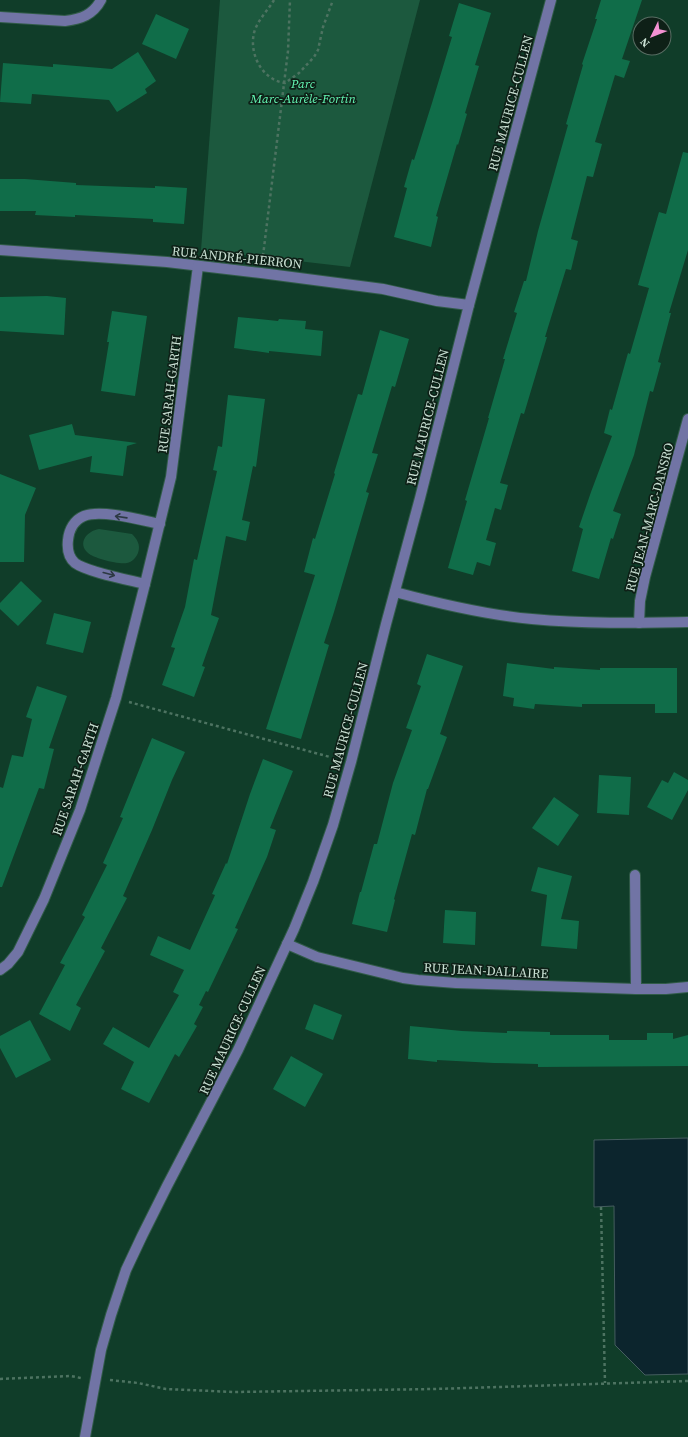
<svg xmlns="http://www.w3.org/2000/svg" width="688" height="1437" viewBox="0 0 688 1437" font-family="'Source Serif 4',serif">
<rect width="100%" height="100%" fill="#103d29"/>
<!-- green -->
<g fill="#1c593e">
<polygon points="220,0 420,0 350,267 201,250"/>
<path d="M99,529L132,534C137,539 141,545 138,553C136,558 132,562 127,563C119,565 93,558 88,553C77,543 87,531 99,529Z"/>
</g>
<!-- water -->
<polygon fill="#0c252d" stroke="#455d5f" points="688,1138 688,1374 645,1375 615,1345 614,1206 594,1207 594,1140"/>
<!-- building -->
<g fill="#106d49">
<polygon points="601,0 642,0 622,59 630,61 624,78 615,75 595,142 602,144 593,177 587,176 571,239 578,241 571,270 566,269 545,337 547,337 524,414 521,413 500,483 508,485 501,510 495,508 486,540 496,543 490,566 477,562 473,575 448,568 467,501 465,500 489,418 488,418 505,359 503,359 517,313 514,312 524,281 526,281 538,231 568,125 566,124 583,65 582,64 597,19 595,19"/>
<polygon points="459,3 491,13 475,65 479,66 465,113 467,114 458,145 457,144 436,216 438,217 431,247 394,237 407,188 404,187 412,159 414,160 432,103 452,37 449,36"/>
<polygon points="156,14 189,29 176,59 142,44"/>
<polygon points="138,52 156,81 145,89 147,93 117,112 109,100 32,94 31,104 0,102 3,63 53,67 53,64 112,69"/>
<polygon points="683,152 688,153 688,250 669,313 671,313 658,362 661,363 653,392 650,391 634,455 613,511 621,514 613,539 611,538 599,579 572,571 583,529 579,527 591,492 612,436 604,433 610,409 612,410 628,353 630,354 649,288 638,285 659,212 666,214"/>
<polygon points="0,179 25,179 76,183 76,185 155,188 155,186 187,188 184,224 153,222 153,219 75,215 75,217 35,215 36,211 0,211"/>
<polygon points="47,296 66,298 64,335 0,331 0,297"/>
<polygon points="112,311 147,316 135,396 101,391 109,342 107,342"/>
<polygon points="238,317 278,321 279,319 306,321 305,329 323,331 321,356 269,351 269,353 234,348"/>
<polygon points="380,330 409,339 395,387 392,386 372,453 378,454 366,492 369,493 334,612 324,643 329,645 301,739 266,729 315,575 304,572 313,538 315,539 335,474 334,473 358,394 362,395"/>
<polygon points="228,395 265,399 256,467 253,466 242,520 250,522 246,541 226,536 211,615 219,618 202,666 205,667 194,697 162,685 175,648 171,647 185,607 194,559 197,560 217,471 213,470 218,446 222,447"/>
<polygon points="72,424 75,435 137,443 127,446 123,476 90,472 92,456 39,470 29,435"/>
<polygon points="0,474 36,488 25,515 24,562 0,562"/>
<polygon points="21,581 42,601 18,626 0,609 0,603"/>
<polygon points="54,613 91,622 83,653 46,644"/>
<polygon points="427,654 463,666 440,734 447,737 428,789 427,789 415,835 412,834 394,899 395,900 387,932 352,924 360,892 361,892 374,844 377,844 393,783 412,730 406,728 421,686 417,684"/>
<polygon points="507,663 554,669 554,667 600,670 600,668 677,668 677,713 655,713 655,704 582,704 582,707 535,704 534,709 513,706 514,698 503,696"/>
<polygon points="37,686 67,696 49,748 54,749 44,789 39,788 2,887 0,887 0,787 3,788 12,755 23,757 32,719 26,717"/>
<polygon points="152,738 185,752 172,780 152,830 123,896 127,898 101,948 105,951 76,1005 81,1008 70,1031 39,1014 65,965 60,963 85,917 82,915 107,865 103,863 123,818 120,817"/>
<polygon points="263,759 293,771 270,828 276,830 267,857 235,928 238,929 208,992 206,991 199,1005 203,1007 194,1024 197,1026 179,1057 175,1054 149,1103 121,1089 134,1062 103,1044 113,1027 149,1048 179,995 173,992 184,970 150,955 158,936 190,950 215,895 212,894 226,863 227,864 250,794"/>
<polygon points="674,772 688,780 688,790 672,820 647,807 662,780 668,783"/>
<polygon points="599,775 631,777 629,815 597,813"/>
<polygon points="554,797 579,815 558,846 532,828"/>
<polygon points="538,867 572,876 561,919 579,921 577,949 541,946 547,895 531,891"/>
<polygon points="445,910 476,912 475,945 443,943"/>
<polygon points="314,1004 342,1015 333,1040 305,1029"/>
<polygon points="30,1020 51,1060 16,1078 0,1048 0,1036"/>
<polygon points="410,1026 462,1031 507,1033 507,1031 550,1032 550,1035 609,1035 609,1040 647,1040 647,1033 673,1033 673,1039 688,1035 688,1066 538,1067 538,1064 494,1063 437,1060 437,1062 408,1059"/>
<polygon points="291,1056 323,1074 305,1107 273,1089"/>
</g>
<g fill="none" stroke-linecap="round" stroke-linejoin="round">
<!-- minor casing -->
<g stroke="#315b48" stroke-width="12">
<g id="minor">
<path d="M0,17L65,21C81,19 93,15 101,0"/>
<polyline points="0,250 167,262 261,273 383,289 437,301 469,305"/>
<path d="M145,584C129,580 87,572 75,563C68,557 67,549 68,540C69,530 74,520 84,516C101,509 141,520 160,524"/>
<path d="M395,592C440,604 486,615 532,619C584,624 636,623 688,622"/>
<polyline points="639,623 640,601 645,577 688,419"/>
<polyline points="635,875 636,989"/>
<polyline points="287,944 317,957 403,978 418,980 456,983 636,989 666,989 688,987"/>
<polyline points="0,970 8,964 18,952 44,899 80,810 116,698 145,584 171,477 198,266"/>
<polyline points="85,1437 101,1350 111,1315 126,1270 142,1236 167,1186 238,1050 294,929 313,882 333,825 351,762 386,624 420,498 469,305 551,0"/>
</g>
</g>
<!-- path -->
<g stroke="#4d7361" stroke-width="2.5" stroke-dasharray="3 3" stroke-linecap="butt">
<path d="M274,0C268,10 257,21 254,33C249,54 262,80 285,83L299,73L314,57L318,50L323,27L333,0"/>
<polyline points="263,256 288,51 290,0"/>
<polyline points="129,702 330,757"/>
<polyline points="601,1207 605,1383"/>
<polyline points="0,1379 71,1376 81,1378"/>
<polyline points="110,1380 138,1383 166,1389 234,1392 435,1389 688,1381"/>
</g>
<!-- minor -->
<use href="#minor" stroke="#7174a5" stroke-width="10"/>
</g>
<!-- one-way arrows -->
<defs><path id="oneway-shaft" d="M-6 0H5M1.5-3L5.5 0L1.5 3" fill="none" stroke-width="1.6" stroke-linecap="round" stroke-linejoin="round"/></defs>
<g stroke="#2c3942">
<use href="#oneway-shaft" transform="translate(121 517) rotate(-172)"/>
<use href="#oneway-shaft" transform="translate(109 574) rotate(15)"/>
</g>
<g text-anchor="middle" stroke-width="3.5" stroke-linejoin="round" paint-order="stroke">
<!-- park labels -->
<g font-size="13" font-style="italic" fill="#64f7b4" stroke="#0e2017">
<text x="303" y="88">Parc<tspan x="303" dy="15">Marc-Aurèle-Fortin</tspan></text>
</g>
<!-- street labels -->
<g font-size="13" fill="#cae1d4" stroke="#0e2017">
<text transform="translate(510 103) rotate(-75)" y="5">RUE MAURICE-CULLEN</text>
<text transform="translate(237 257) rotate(6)" y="5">RUE ANDRÉ-PIERRON</text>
<text transform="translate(169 394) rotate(-83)" y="5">RUE SARAH-GARTH</text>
<text transform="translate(427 417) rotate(-76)" y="5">RUE MAURICE-CULLEN</text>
<text transform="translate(649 517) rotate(-75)" y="5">RUE JEAN-MARC-DANSRO</text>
<text transform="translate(345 730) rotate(-75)" y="5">RUE MAURICE-CULLEN</text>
<text transform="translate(75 779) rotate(-71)" y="5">RUE SARAH-GARTH</text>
<text transform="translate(486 970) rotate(3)" y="5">RUE JEAN-DALLAIRE</text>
<text transform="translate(232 1030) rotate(-65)" y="5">RUE MAURICE-CULLEN</text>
</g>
</g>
<!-- north arrow -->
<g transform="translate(652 36) rotate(227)"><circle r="19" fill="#0e2017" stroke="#596d63"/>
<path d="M0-3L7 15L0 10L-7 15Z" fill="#f491d3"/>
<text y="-6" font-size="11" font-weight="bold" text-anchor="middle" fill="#cae1d4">N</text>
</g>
</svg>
